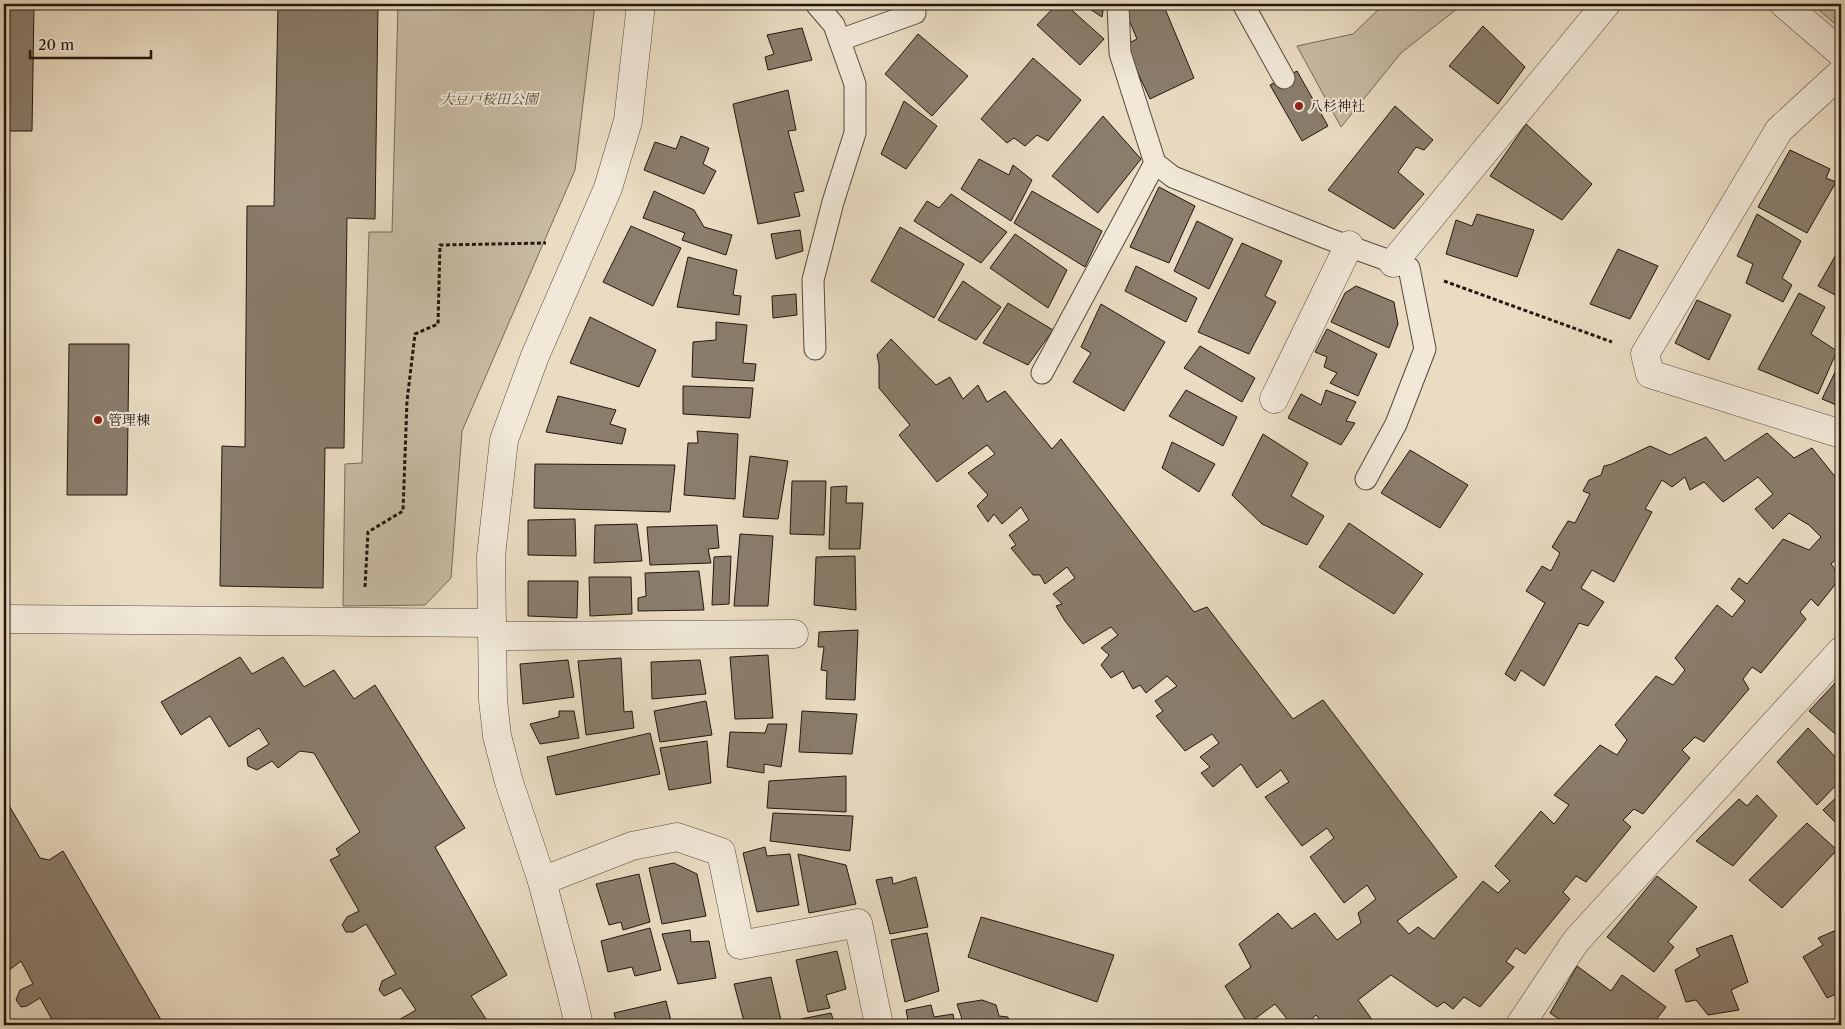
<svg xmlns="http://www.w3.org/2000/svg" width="1845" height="1029" viewBox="0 0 1845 1029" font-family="'Libre Caslon Text','Noto Serif JP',serif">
<rect width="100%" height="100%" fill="#eadcc3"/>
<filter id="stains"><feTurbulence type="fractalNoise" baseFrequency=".004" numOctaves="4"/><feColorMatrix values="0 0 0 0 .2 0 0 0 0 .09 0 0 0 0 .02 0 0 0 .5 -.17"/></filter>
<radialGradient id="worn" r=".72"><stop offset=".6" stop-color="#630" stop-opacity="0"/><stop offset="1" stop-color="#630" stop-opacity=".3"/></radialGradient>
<!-- green -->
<g fill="#c8bba4" stroke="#756958">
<polygon points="398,4 595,4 575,170 462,431 451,578 425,605 343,606 345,464 362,463 369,232 392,232"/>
<polygon points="1384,4 1463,4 1401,53 1341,127 1297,46 1353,34"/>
<polygon points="1812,4 1841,4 1841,29"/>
</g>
<!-- building -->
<g fill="#8a7d6c" stroke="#22170d">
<polygon points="4,4 34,4 32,131 6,131 4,262"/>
<polygon points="278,4 378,4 375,219 347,218 344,448 325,448 323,588 220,586 222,446 245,447 247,206 274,206"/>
<polygon points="1057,4 1065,4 1104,39 1080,65 1037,25"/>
<polygon points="1082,4 1104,4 1102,17"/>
<polygon points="1124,4 1163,4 1194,78 1150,99 1125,45 1137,39 1124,8"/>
<polygon points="1483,26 1525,67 1498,104 1449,66"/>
<polygon points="802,28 812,60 768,70 765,57 774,54 767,35"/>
<polygon points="918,34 968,76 932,116 885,74"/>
<polygon points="1033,58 1081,100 1048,141 1037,135 1025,146 1014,138 1007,143 981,119"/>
<polygon points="1297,71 1328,126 1302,141 1270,85"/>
<polygon points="788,90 796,130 788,131 804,191 794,193 800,216 758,224 733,104"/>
<polygon points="904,101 937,126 906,169 881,154"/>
<polygon points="1395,106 1433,140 1424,150 1416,147 1398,172 1424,194 1394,229 1328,190"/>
<polygon points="1103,116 1141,159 1098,213 1052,176"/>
<polygon points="1526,124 1592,184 1562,220 1490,176"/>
<polygon points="681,136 709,148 703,164 716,171 704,194 644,170 655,142 676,149"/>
<polygon points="1790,150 1830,169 1826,178 1836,182 1807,233 1758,207"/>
<polygon points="979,159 1009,175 1013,165 1032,180 1011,221 961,189"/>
<polygon points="1159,187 1195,206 1169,263 1130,247"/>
<polygon points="654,191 694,210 704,227 732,235 726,255 682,240 685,233 643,218"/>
<polygon points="1032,191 1102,231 1085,267 1014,223"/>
<polygon points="951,194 1007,232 981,263 914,221 927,201 939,208"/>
<polygon points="1477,214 1534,230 1517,277 1446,254 1456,220 1472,226"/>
<polygon points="1757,214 1801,241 1782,278 1792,285 1783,302 1746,283 1753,264 1737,256"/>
<polygon points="1197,221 1233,239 1209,289 1174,271"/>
<polygon points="631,226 681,248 653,306 603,282"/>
<polygon points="900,227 964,264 934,318 871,281"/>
<polygon points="800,230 803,251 776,259 771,234"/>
<polygon points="1015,234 1067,270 1048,308 990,268"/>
<polygon points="1242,243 1282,261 1265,296 1276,302 1249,354 1198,332"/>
<polygon points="1841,246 1841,298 1818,286"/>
<polygon points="1618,249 1658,266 1630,319 1590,304"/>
<polygon points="688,257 737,270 733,295 741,296 739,315 677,307"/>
<polygon points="1136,266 1197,298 1186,322 1125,291"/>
<polygon points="963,281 1001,307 976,340 938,320"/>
<polygon points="1356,286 1394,302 1398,324 1389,348 1331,322 1345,293"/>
<polygon points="1799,293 1825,307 1811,334 1837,351 1818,394 1758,369"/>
<polygon points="796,294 797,315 773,318 772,296"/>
<polygon points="1697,300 1731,315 1709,360 1675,343"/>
<polygon points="1008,303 1053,330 1028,365 983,343"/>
<polygon points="1101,304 1165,342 1124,411 1073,382 1091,353 1081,347"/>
<polygon points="590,317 656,350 639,387 570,363"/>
<polygon points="716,322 747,325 743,363 756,364 754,381 692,377 693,342 716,340"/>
<polygon points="1327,329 1377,354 1358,396 1330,383 1337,373 1324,367 1327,357 1315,352"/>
<polygon points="891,339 936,385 950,377 963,399 978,385 987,402 1005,391 1052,449 1061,439 1194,612 1207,607 1293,719 1323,700 1457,877 1397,921 1409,934 1418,927 1434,939 1483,881 1498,893 1510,881 1495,866 1541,811 1554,824 1569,805 1554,795 1600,745 1617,755 1627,740 1615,725 1656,676 1673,685 1685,670 1675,658 1717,605 1732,617 1745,601 1731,589 1739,578 1747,584 1783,539 1809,550 1821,537 1809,525 1789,513 1773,529 1755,509 1773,494 1758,477 1723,502 1704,482 1690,490 1685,477 1672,487 1662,480 1645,509 1652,512 1614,582 1592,570 1581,588 1604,602 1588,626 1579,623 1544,686 1521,670 1515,681 1505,674 1545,603 1526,591 1542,566 1551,571 1560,553 1552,547 1568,521 1575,523 1590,494 1583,491 1589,480 1601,475 1604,466 1612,464 1650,446 1670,455 1706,437 1725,461 1767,433 1794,458 1812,448 1841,484 1841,555 1831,564 1841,577 1818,606 1811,599 1800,612 1806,619 1761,673 1752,667 1743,679 1749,689 1704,742 1695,737 1682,750 1690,758 1643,814 1634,809 1623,820 1631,827 1586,882 1576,876 1563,892 1570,899 1525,954 1516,948 1506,962 1514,967 1480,1007 1464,997 1453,1009 1444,1002 1437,1007 1391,975 1358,1000 1373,1021 1368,1025 1324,1025 1316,1015 1305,1025 1292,1025 1275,1004 1248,1024 1225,986 1251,967 1239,944 1278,913 1292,929 1315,913 1337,940 1361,923 1358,913 1376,899 1367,885 1344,903 1310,857 1334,838 1327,828 1302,846 1265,797 1289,782 1281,770 1257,788 1241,764 1213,787 1201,773 1210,767 1200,757 1219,743 1212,734 1185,751 1156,716 1163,711 1155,701 1177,686 1167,676 1146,693 1140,685 1133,689 1123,671 1111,678 1101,665 1109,655 1101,648 1118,635 1111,627 1083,644 1065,621 1056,606 1062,604 1053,594 1075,578 1067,567 1045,584 1040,575 1033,575 1011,548 1016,545 1009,535 1029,520 1021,507 1002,524 994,514 988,522 977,506 988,495 968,473 995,454 987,445 937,482 899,435 910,425 879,388 879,364 877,355"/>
<polygon points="69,344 129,344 127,495 67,495"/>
<polygon points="1200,346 1255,378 1242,402 1184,368"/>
<polygon points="1841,360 1841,407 1822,399"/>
<polygon points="683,386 753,388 750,418 683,414"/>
<polygon points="1186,390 1237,417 1223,446 1169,416"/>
<polygon points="1326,390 1356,402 1346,421 1355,423 1341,445 1288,418 1301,394 1321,405"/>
<polygon points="558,396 616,410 610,424 626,429 622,444 546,432"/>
<polygon points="697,431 738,434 735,499 684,495 688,443 698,443"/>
<polygon points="1263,434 1308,463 1291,496 1324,516 1307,545 1262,524 1232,495"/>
<polygon points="1172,442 1215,464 1199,492 1162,468"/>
<polygon points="1410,450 1468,485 1440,528 1381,493"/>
<polygon points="750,456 788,461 778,519 743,517"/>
<polygon points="535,464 675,465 670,512 534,508"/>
<polygon points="792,481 826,481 824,535 790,534"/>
<polygon points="847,486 846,503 863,503 860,549 829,549 831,487"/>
<polygon points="575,519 576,556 528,555 528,520"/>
<polygon points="1349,523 1423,574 1394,614 1319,567"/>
<polygon points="637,524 642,561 594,563 595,525"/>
<polygon points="717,525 719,548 708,549 711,563 650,565 647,527"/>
<polygon points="740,534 773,536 768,606 734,606"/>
<polygon points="731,556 729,604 712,605 714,557"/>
<polygon points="855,556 856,610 814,605 816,557"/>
<polygon points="699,571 704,610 638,611 638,598 646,596 645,573"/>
<polygon points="589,577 631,577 632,614 590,616"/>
<polygon points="528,581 578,581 577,618 528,616"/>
<polygon points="858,630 855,700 826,699 827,671 821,670 824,647 818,647 819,632"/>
<polygon points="768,655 773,718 735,719 730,657"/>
<polygon points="240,657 252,674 283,657 304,687 334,670 354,699 375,685 465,828 435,847 507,975 471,996 490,1025 390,1025 416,1010 401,988 384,996 379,990 382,981 396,974 366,924 353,932 346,932 342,925 347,917 359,911 330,860 340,855 336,849 360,832 314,753 300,751 278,768 272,761 257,770 248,766 247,758 269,744 259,728 229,747 210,716 181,735 161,702"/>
<polygon points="621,658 624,712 632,711 634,728 586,735 578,661"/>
<polygon points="568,660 574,697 523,704 520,664"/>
<polygon points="700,660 706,694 652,699 651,662"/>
<polygon points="1838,680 1841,683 1841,739 1809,711"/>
<polygon points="706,701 712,735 660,742 654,711"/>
<polygon points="559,711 574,711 579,738 540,744 530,724 559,717"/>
<polygon points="802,711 857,714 852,754 799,752"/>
<polygon points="768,724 787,724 781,767 764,764 764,773 727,767 730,732 765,733"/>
<polygon points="1808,728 1841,763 1841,780 1817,805 1777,762"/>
<polygon points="650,733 660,774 556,795 547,757"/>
<polygon points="707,741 711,783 669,790 660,748"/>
<polygon points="846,776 846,812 767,808 769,781"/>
<polygon points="1841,793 1841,828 1823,810"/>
<polygon points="1757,795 1777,816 1733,866 1696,841 1739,799 1747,806"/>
<polygon points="4,797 40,858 49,860 63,851 164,1025 55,1025 40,998 27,1006 21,1007 16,1000 20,990 33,984 21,961 8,971 4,964"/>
<polygon points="773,813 853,816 850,851 770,841"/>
<polygon points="1807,823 1837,850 1782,908 1749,880"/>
<polygon points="765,847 767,856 790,854 799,905 757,912 743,853"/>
<polygon points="798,854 846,865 856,904 809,913"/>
<polygon points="674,863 697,874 706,916 662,924 649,868"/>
<polygon points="639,874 650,922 623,930 621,922 609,925 596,884"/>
<polygon points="1657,876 1697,907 1668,942 1674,947 1654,972 1607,937"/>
<polygon points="892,877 893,884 916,877 928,927 890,934 876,880"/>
<polygon points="981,917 1114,955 1097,1002 968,957"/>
<polygon points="650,928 661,970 635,976 632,967 608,972 601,941"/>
<polygon points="1841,928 1841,992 1827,998 1803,957 1823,945 1818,938"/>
<polygon points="690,930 691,942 709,941 716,978 678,984 662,934"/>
<polygon points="927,933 939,991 905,1002 891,940"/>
<polygon points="1732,935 1748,982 1731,990 1739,1010 1708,1015 1696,1000 1686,1002 1675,970 1700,956 1696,949"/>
<polygon points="837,951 846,989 826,995 830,1008 808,1012 796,960"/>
<polygon points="1577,966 1611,991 1622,975 1666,1007 1652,1025 1568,1025 1550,1013"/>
<polygon points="771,977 782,1025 745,1025 734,984"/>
<polygon points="982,1000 996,1005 999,1016 1008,1017 1009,1025 964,1025 957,1004"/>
<polygon points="666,1001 672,1025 617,1025 614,1013"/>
<polygon points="931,1005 934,1017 953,1014 955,1025 909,1025 906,1010"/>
<polygon points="831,1013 835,1025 803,1025 801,1019"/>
<polygon points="187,1019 190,1025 177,1025"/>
<polygon points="1410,1019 1420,1025 1406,1025"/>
</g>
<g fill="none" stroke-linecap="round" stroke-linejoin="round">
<!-- service casing -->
<g stroke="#54483a" stroke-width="23">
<g id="service">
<polyline points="1118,4 1120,53 1155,163 1173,177 1329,239 1409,268 1425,349 1396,424 1366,479"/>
<polyline points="1243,4 1284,78"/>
<polyline points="840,40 915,13"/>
<polyline points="815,349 813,280 833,202 855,133 855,84 834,25 816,4"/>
<polyline points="1042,373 1155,163"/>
</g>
</g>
<!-- minor casing -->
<g stroke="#54483a" stroke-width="29">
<g id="minor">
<polyline points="1784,4 1841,53"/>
<polyline points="1841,73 1779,130 1645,354 1650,374 1841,434"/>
<polyline points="1393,263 1606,4"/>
<polyline points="1274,399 1349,245"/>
<polyline points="4,619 492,623"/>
<polyline points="492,636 794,634"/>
<polyline points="542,881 632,846 677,837 721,852 740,945 858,923 879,1025"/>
<polyline points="579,1025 571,991 542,881 509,782 497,736 493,700 491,556 504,440 535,356 608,188 628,121 641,4"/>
<polyline points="1520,1025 1576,941 1841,651"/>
</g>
</g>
<!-- path -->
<g stroke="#22170d" stroke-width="3" stroke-dasharray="4 2.5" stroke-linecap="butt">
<polyline points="1444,281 1612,342"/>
<polyline points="365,587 368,532 403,511 407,401 415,334 438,324 440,245 546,243"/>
</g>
<!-- service -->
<use href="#service" stroke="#f1e8d8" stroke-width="21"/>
<!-- minor -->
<use href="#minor" stroke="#f1e8d8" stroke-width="28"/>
</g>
<!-- markers -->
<g fill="#8f2418" stroke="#f1e8d8" stroke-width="2">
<circle cx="1299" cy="106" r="5"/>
<circle cx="98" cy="420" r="5"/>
</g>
<g text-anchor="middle" stroke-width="4" stroke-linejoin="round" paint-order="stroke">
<!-- park labels -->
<g font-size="14" font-style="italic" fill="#54483a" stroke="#f1e8d8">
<text x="489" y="104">大豆戸桜田公園</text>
</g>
<!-- poi labels -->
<g font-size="14" fill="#22170d" stroke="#f1e8d8" text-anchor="start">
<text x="1309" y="111">八杉神社</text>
<text x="108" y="425">管理棟</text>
</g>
</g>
<!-- margin -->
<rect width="1845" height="1029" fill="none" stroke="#eadcc3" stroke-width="20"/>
<rect x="5" y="5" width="1835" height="1019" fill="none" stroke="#22170d" stroke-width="2.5"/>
<rect x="10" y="10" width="1825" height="1009" fill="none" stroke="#22170d"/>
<!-- scale -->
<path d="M30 50v8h121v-8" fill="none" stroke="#22170d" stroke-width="2.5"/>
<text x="38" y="50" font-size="15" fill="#22170d" stroke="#f1e8d8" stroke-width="4" paint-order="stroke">20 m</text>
<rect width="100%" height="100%" filter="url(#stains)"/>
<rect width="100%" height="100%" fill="url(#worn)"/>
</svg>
